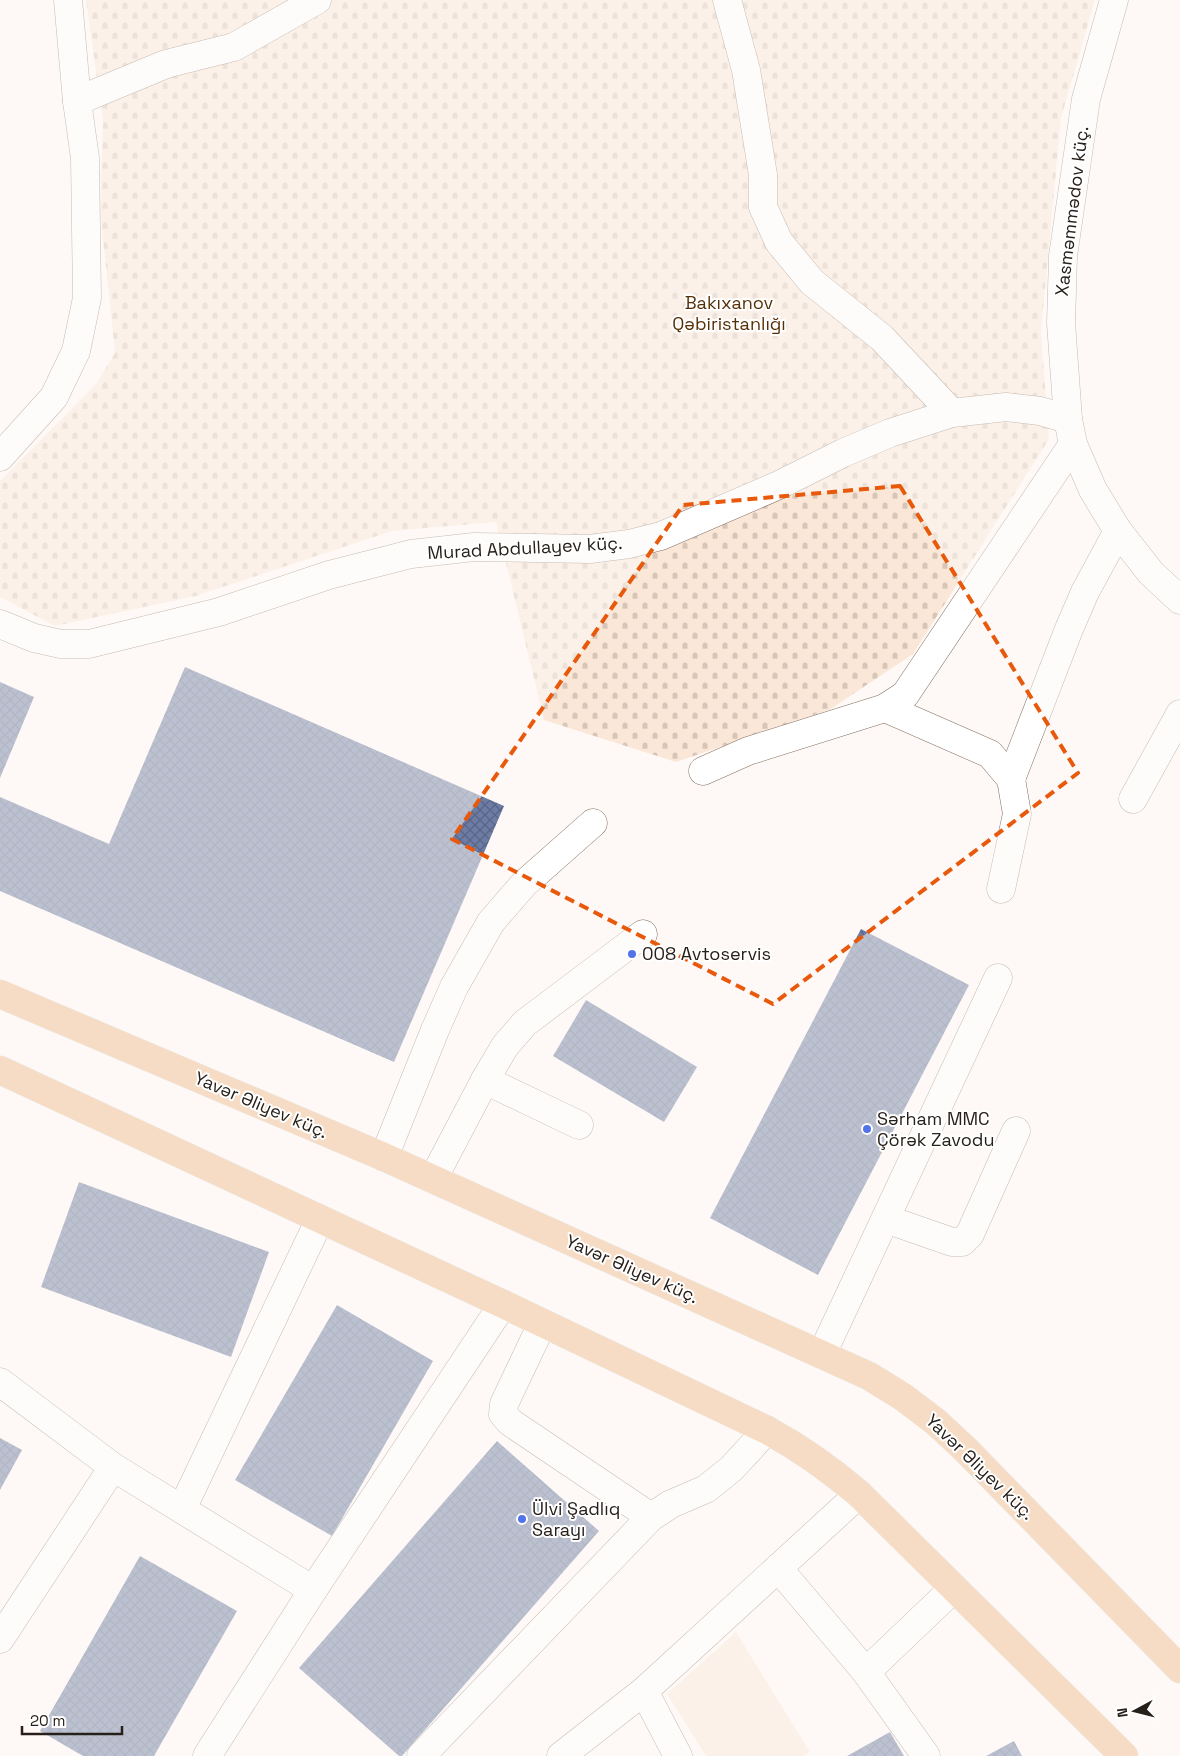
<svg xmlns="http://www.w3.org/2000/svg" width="1180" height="1756" viewBox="0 0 1180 1756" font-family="'Space Grotesk',sans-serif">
<defs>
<pattern id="cemetery-stones" width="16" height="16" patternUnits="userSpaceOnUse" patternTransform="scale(1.25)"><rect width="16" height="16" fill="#fbe7d7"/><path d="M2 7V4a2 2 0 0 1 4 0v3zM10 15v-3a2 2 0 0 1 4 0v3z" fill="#d7c6b8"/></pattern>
<pattern id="building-cross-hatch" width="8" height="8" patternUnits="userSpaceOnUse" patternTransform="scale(1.25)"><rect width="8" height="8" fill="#6c7ca5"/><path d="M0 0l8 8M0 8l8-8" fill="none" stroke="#596586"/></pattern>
</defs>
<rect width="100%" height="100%" fill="#fef9f6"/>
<!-- grass -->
<polygon fill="#fbe7d7" points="736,1632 810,1752 803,1756 706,1756 667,1694"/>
<!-- cemetery -->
<polygon fill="url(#cemetery-stones)" points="86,0 1095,0 1061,118 1041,332 1049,439 913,654 829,710 676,762 544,720 496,522 392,531 196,596 55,626 0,597 0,481 96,384 115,353 100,210 103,121"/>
<!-- building -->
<g fill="url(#building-cross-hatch)">
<polygon points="185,667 504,806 394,1062 0,891 0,797 109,844"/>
<polygon points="0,682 34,697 0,778"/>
<polygon points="861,929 969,985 818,1275 710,1218"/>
<polygon points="586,1000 697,1067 664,1122 553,1056"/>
<polygon points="79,1182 269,1252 231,1357 41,1287"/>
<polygon points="337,1305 433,1361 332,1536 235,1480"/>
<polygon points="0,1438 22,1450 0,1490"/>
<polygon points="497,1441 599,1531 402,1756 399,1756 299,1668"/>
<polygon points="140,1556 237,1611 154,1756 83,1756 40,1731"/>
<polygon points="890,1732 904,1756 847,1756"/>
<polygon points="1014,1741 1022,1756 986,1756"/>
</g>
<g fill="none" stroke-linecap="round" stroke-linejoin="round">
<!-- minor casing -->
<g stroke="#827063" stroke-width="29">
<g id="minor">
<polyline points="727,0 746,70 763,175 763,207 779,242 812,282 882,338 952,413"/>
<polyline points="1114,0 1086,99 1063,256 1061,323 1068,419 1073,444 1093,490 1118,531 1151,573 1180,600"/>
<polyline points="77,101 166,64 234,47 317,0"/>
<polyline points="0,457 54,397 76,351 87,298 85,158 77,101 68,0"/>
<polyline points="0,624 34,638 61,644 89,644 219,612 329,575 411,554 474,547 590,549 629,544 661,536 779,485 843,453 890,433 952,413 1006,407 1040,411 1068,419"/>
<polyline points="885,708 990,754 1011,779 1017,814 1001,889"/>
<polyline points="703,771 748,751 885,708 905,695 1073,444"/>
<polyline points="1011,779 1069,629 1085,592 1118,531"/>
<polyline points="1133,799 1180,714"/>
<polyline points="485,1080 579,1125"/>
<polyline points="384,1157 435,1030 454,987 491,922 524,884 593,823"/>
<polyline points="433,1179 485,1080 505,1046 525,1023 643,934"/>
<polyline points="886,1219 952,1242 962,1242 970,1234 1016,1131"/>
<polyline points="542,1324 504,1404 503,1414 510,1422 651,1517"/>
<polyline points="822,1354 998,978"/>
<polyline points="0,1382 113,1467 313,1590"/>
<polyline points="182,1509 320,1219"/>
<polyline points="778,1568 866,1672 926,1756"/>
<polyline points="0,1639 113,1467"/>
<polyline points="866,1672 954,1588"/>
<polyline points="207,1756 313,1590 503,1304"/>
<polyline points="421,1756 651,1517 671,1504 706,1489 731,1469 767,1430"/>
<polyline points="561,1756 644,1691"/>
<polyline points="678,1756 644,1691 859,1494"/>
</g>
</g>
<!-- major casing -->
<g stroke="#d8d7d6" stroke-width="29">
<g id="major">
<polyline points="0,994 384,1157 869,1376 903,1397 936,1422 966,1450 1180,1669"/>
<path d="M0,1070L503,1304L767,1430C802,1449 829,1468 859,1494L1124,1756"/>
</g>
</g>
<!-- minor -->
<use href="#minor" stroke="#fff" stroke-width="28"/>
<!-- major -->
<use href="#major" stroke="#edb989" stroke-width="28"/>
</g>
<!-- marked area -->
<path d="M0 0H1180V1756H0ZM900,486L1078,773L773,1004L452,839L683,505Z" fill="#fef9f6" fill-opacity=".55" fill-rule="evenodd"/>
<path fill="none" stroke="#e8590c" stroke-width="4" stroke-dasharray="10 6" stroke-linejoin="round" d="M900,486L1078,773L773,1004L452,839L683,505Z"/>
<!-- markers -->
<g fill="#5373e8" stroke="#fff" stroke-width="2">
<circle cx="632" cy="954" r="5"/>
<circle cx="867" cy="1129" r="5"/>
<circle cx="522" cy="1519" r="5"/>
</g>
<g text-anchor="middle" stroke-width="4" stroke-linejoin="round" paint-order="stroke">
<!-- street labels -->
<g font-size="18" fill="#27201a" stroke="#fff">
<text transform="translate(1072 211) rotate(-83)" y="6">Xasməmmədov küç.</text>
<text transform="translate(525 548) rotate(-3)" y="6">Murad Abdullayev küç.</text>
<text transform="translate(261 1105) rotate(23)" y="6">Yavər Əliyev küç.</text>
<text transform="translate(632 1269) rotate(24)" y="6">Yavər Əliyev küç.</text>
<text transform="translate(980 1467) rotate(44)" y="6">Yavər Əliyev küç.</text>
</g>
<!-- park labels -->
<g font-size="18" fill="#583007" stroke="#fff">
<text x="729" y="309">Bakıxanov<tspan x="729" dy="21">Qəbiristanlığı</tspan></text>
</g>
<!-- poi labels -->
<g font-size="18" fill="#27201a" stroke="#fff" text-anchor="start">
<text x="642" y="960">008 Avtoservis</text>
<text x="877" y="1125">Sərham MMC<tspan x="877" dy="21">Çörək Zavodu</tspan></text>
<text x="532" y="1515">Ülvi Şadlıq<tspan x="532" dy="21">Sarayı</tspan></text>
</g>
</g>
<!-- north arrow -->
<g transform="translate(1135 1711) rotate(263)" stroke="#ffffff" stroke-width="4" paint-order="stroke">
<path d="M0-4L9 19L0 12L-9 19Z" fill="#27201a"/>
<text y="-8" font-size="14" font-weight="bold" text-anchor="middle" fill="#27201a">N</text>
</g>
<!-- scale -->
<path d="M22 1726v8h100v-8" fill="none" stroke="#27201a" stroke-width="2.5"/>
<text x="30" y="1726" font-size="15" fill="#27201a" stroke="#ffffff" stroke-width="4" paint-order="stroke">20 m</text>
</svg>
